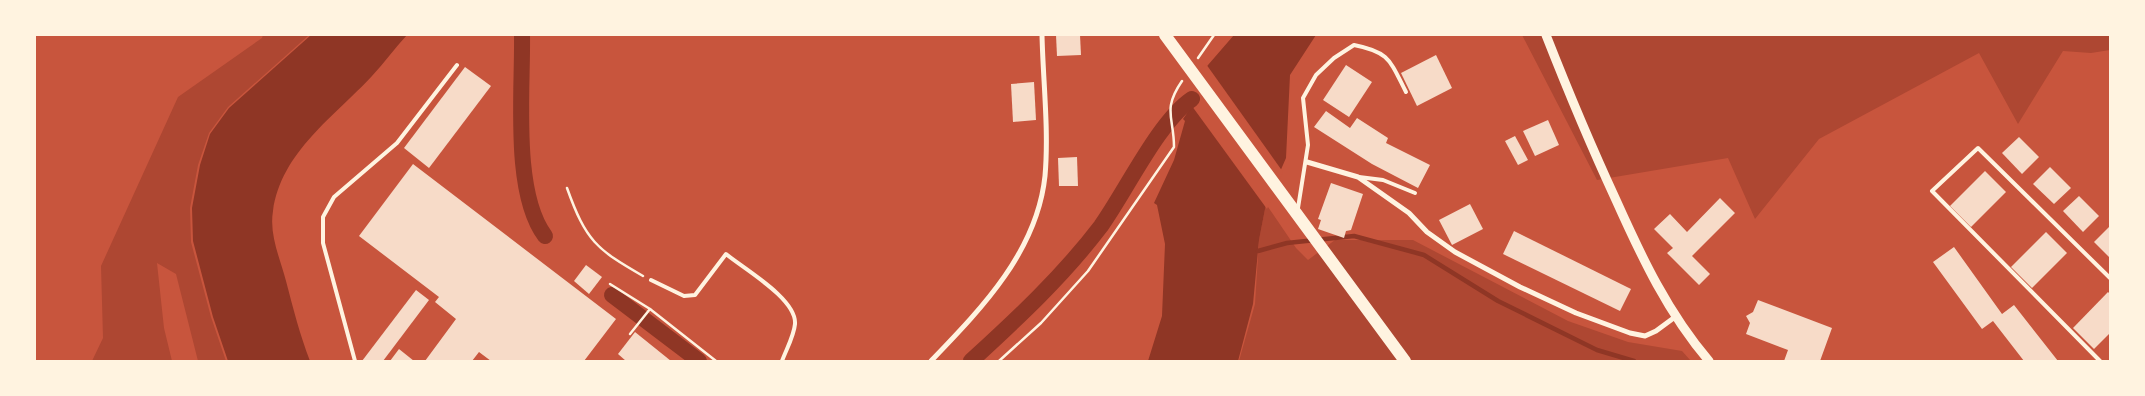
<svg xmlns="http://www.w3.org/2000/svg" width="2145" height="396" viewBox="0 0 2145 396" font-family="Inter,sans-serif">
<rect width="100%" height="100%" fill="#c8553d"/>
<!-- green -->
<g fill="#ae4732">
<polygon points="263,35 309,35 228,107 209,133 198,165 190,208 191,242 211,317 226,361 198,361 176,274 157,263 164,328 172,361 92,361 103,338 101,266 178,97 262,38"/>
<polygon points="1522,35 2110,35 2110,50 2091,53 2063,51 2018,124 1979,53 1819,139 1755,219 1728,158 1597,180"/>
<polygon points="1266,204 1296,248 1308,260 1335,240 1413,240 1568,321 1628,342 1682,351 1691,361 1239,361 1255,304 1259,240"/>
</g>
<!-- water -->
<g fill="#8f3625">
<path d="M311,35H407C395,48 384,63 372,76C335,116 281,152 273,211C269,235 280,258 286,281C293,308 300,335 310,361H228L213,317L193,241L192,208L200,165L210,134L229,108Z"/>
<polygon points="1234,35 1316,35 1290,75 1286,158 1266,204 1259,240 1253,304 1238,361 1148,361 1162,316 1165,244 1157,205 1154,203 1174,160 1185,121 1183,119 1190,109 1195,80"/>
</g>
<!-- pier -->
<polygon fill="#c8553d" points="1206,64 1283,172 1267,209 1189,102 1193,79"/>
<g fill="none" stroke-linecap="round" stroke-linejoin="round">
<!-- stream -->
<polyline stroke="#8f3625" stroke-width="4.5" points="1258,251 1287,243 1354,236 1424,255 1498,301 1597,350 1634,361"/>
<!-- canal -->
<g stroke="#8f3625" stroke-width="16">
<path d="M522,35C523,90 512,192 545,236"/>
<polyline points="612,295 699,361"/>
<path d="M971,361C1018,318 1063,276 1101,226C1126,191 1159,121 1192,99"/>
</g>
</g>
<!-- building -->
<g fill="#f7dbc8">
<polygon points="1056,35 1080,35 1081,55 1057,56"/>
<polygon points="1436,55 1452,88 1417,106 1401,73"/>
<polygon points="1346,65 1372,82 1349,117 1323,100"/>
<polygon points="465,67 491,86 429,168 404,148"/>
<polygon points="1034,82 1036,120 1013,122 1011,84"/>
<polygon points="1326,111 1350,128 1357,118 1388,138 1386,143 1430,165 1418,188 1372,164 1314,127"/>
<polygon points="1548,120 1559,145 1535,156 1523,131"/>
<polygon points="1515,136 1528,160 1518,165 1505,141"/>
<polygon points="2019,137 2039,157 2022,174 2002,153"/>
<polygon points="1077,157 1078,186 1059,186 1058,158"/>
<polygon points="413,164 616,319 584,361 491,361 479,352 472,361 425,361 456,319 435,302 439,297 359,236"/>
<polygon points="2050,167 2071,188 2054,204 2033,184"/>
<polygon points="1985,171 2006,192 1971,227 1950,206"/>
<polygon points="1331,183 1363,194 1351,230 1346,231 1344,238 1318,229 1321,220 1318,219"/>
<polygon points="2079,196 2099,216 2083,232 2063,211"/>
<polygon points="1720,198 1735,213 1692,256 1710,274 1699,285 1667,253 1673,248 1654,229 1670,214 1687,232"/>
<polygon points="1470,204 1483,229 1452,245 1439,220"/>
<polygon points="2110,226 2110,258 2094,242"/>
<polygon points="1514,231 1631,289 1620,311 1503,254"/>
<polygon points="2046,232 2067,253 2032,288 2011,267"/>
<polygon points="1954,247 2002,314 2014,305 2058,361 2024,361 1993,321 1982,329 1933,262"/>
<polygon points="586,265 602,277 589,294 574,281"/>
<polygon points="416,290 429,300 383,361 362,361"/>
<polygon points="2108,292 2110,294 2110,333 2094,349 2073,328"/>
<polygon points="1758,300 1832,328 1820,361 1784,361 1788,350 1746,334 1750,323 1746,316 1753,312"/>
<polygon points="635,332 671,361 626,361 618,354"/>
<polygon points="399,349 414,361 390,361"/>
</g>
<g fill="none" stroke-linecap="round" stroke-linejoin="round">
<!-- path -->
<g stroke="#fff3e0" stroke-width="2.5">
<polyline points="1198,58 1214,35"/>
<path d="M567,188C586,241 596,249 643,276"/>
<polyline points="610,284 650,309 716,361"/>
<polyline points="630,334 650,309"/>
<path d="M999,361L1041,323L1088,271L1174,147C1174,117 1162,110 1182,81"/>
</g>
<!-- service -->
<g stroke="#fff3e0" stroke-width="4">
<polyline points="1359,177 1383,180 1415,193"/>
<path d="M1298,208L1308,145L1303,98L1316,75L1334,58L1354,45C1390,52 1390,61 1406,92"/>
<path d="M651,280L684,296L695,295L726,254C744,269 797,299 795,324C794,336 786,350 782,361"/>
<polyline points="355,361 323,243 323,217 334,197 397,143 457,65"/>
<polyline points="2100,361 1932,191 1978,148 2110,278"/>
</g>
<!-- minor -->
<g stroke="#fff3e0" stroke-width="5">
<polyline points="1307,162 1358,177 1409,213 1427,232 1455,252 1520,287 1576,313 1630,333 1645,336 1656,331 1675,317"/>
<path d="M931,361C981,309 1037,252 1045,176C1049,130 1043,81 1042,35"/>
</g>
<!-- tertiary -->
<path stroke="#fff3e0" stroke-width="9" d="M1546,35C1568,91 1591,146 1616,200C1642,258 1668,313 1709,361"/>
<!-- primary -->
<polyline stroke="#fff3e0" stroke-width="12" points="1165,35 1405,361"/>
</g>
<!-- border -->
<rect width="2145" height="396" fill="none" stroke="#fff3e0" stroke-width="72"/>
</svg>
